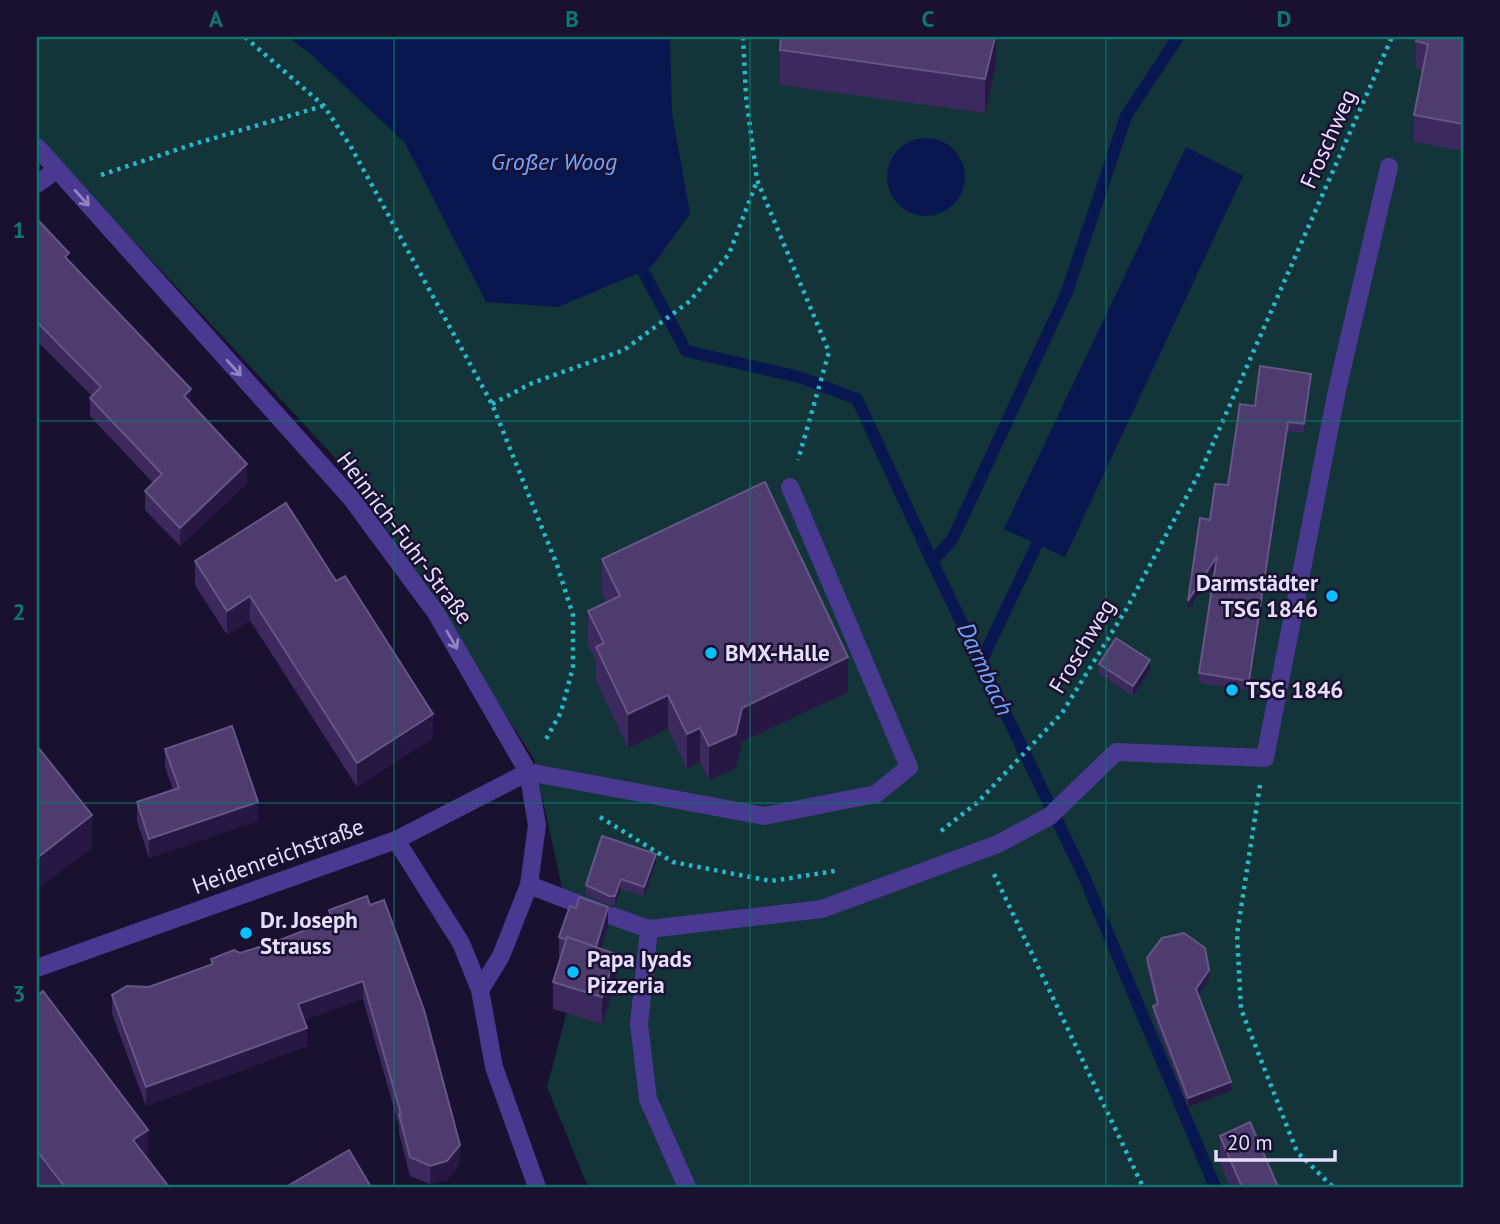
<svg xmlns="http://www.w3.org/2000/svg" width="1500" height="1224" viewBox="0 0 1500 1224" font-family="'PT Sans',sans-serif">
<rect width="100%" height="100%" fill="#1a102f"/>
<!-- green -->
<polygon fill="#133439" points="37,37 1463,37 1463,1187 588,1187 547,1087 579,966 534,759 352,476 37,137"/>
<!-- water -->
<g fill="#081750">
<polygon points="288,37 670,37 672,113 690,214 653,265 643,271 558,307 486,302 405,143 312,55"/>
<circle cx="926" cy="177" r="39"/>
<polygon points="1186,147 1243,176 1065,557 1004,529"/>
</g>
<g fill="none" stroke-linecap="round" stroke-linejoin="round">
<!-- stream -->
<g stroke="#081750" stroke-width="12">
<polyline points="643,271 686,351 799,377 857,399 932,561 1083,874 1215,1187"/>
<polyline points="932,561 952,540 1067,292 1126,116 1178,37"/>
<polyline points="981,662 1037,544"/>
</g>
<!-- path -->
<g stroke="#29b8c8" stroke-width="4.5" stroke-dasharray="3.5 5" stroke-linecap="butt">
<polyline points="245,37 324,106 351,147 492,404 557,565 573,615 573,667 561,712 544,743"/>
<polyline points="743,37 746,96 757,180 829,352 798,460"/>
<polyline points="101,175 194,144 323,106"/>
<polyline points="492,404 532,383 624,350 690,301 729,254 757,181"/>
<polyline points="1260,785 1237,934 1241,1009 1297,1152 1333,1187"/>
<polyline points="600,817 673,862 771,881 835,871"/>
<polyline points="941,831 978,802 1062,713 1127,608 1203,466 1392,37"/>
<polyline points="994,874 1143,1187"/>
</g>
<!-- minor -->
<g stroke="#4a3990" stroke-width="18">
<polyline points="37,147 351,498 436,613 528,772 537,825 529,885 501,956 480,990"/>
<polyline points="37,184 56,170"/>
<polyline points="528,772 764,816 876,794 909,767 790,487"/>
<polyline points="396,840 461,943 480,990 494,1067 537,1187"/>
<polyline points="529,885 597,911"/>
<polyline points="612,916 649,929 639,1024 648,1099 687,1187"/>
<polyline points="649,929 822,909 998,844 1050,816 1116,752 1265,758 1337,390 1389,167"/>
<polyline points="37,968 396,840 528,772"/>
</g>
</g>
<!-- wall -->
<g fill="#3c295d">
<polygon points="1463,37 1463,151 1414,142 1414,115 1423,70 1416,69 1416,41"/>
<polygon points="996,40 996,66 985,113 780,85 780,50"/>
<polygon points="37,219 69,261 191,404 247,483 180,546 145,510 145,491 153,483 90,416 90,398 92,396 37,341"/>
<polygon points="1311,383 1304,433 1288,431 1249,690 1199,683 1199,673 1215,569 1188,610 1210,520 1228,485 1255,406"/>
<polygon points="602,559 848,692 742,742 736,768 709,780 700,762 687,769 668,729 628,748 596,681 596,661 588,645 588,611 607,602 602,593"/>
<polygon points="195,561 336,581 433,738 357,787 250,620 227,635 195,585"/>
<polygon points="1099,664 1150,670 1133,696 1099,674"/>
<polygon points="165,749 258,821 149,858 137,821 137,802 173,790 165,767"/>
<polygon points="656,863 644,896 621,889 615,905 609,905 586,895 586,885"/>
<polygon points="329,910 460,1163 447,1180 430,1184 410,1176 399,1133 399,1126 363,999 304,1020 307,1046 146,1106 112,1014 112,995 149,987 211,965 211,959 240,953 272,943 329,921"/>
<polygon points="608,927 601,949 616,981 602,1024 553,1009 553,982 561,957 559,957 559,937"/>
<polygon points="1147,958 1209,979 1198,996 1231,1091 1188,1107 1153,1015 1153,1006 1156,1005 1147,968"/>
<polygon points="37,996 148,1159 169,1187 37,1187"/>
<polygon points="1220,1136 1278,1187 1230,1187 1220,1163"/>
</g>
<!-- shaded-wall -->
<g fill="#271743">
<polygon points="985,37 997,37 996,40 996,66 985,113"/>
<polygon points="1311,374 1311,383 1304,433 1304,424"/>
<polygon points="191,389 191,408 184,396"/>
<polygon points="1288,422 1288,431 1249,690 1249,681"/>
<polygon points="247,464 247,483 180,546 180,528"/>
<polygon points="1217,556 1217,566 1188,610 1188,601"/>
<polygon points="250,596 250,620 227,635 227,611"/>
<polygon points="848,657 848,692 742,742 736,768 709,780 709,746 742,708"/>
<polygon points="1150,660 1150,670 1133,696 1133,686"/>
<polygon points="668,695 668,729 628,748 628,714"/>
<polygon points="433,714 433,738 357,787 357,763"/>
<polygon points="700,728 700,762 687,769 687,734"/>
<polygon points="258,802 258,821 149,858 149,839"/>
<polygon points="92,815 92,848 37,890 37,858"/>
<polygon points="656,854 656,863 644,896 644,887"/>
<polygon points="621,879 621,889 615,905 615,896"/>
<polygon points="608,907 608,927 595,969 595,950"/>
<polygon points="616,954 616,981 602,1024 602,997"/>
<polygon points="1209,970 1209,979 1196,999 1196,989"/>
<polygon points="363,981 363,999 298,1023 298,1004"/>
<polygon points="307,1028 307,1046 146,1106 146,1087"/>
<polygon points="1231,1082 1231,1091 1188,1107 1188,1098"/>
<polygon points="148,1130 148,1168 133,1140"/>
<polygon points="460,1145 460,1163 447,1180 430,1184 430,1166"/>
</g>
<!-- building -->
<g fill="#4e3c6f" stroke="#665685" stroke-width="2">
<polygon points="781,37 995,37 985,79 780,50"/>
<polygon points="1417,37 1463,37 1463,124 1414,115 1428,44 1416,41"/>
<polygon points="37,219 69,253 65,257 191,389 184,396 247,464 180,528 145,491 162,474 90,398 101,387 37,322"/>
<polygon points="1260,366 1311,374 1304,424 1288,422 1249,681 1199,673 1217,556 1188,601 1200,518 1210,520 1215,484 1228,485 1240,404 1255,406"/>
<polygon points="765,482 848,657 742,708 736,734 709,746 700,728 687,734 668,695 628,714 596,647 604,643 588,611 620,596 602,559"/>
<polygon points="286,503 336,581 345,576 433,714 357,763 250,596 227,611 195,561"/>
<polygon points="1116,638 1150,660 1133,686 1099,664"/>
<polygon points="232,726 258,802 149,839 137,802 179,788 165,749"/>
<polygon points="37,746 92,815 37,858"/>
<polygon points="602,836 656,854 644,887 621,879 615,896 609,896 586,885"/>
<polygon points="367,896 370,905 384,900 424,1010 460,1145 447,1161 430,1166 410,1157 399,1114 401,1114 363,981 298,1004 307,1028 146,1087 112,995 127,986 149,987 213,964 211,959 234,950 240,953 272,943 332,920 329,910"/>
<polygon points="579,897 608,907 596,947 567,937 567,940 559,937 570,906 576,908"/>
<polygon points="1184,933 1205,948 1209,970 1196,989 1231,1082 1188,1098 1153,1006 1158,1004 1147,958 1162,938"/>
<polygon points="567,937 616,954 602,997 553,982"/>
<polygon points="43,991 148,1130 133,1140 169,1187 65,1187 37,1151 37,996"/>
<polygon points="1250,1122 1278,1187 1242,1187 1220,1136"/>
<polygon points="349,1150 371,1187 286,1187"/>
</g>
<!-- one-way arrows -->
<defs><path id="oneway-shaft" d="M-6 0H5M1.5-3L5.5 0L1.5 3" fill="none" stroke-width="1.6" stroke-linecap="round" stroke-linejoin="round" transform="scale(1.75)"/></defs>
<g stroke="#9183c2">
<use href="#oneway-shaft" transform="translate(82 198) rotate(48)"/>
<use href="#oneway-shaft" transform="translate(234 368) rotate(48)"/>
<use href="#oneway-shaft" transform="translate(452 640) rotate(60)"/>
</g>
<!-- grid -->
<path fill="none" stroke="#0f766e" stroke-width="2" stroke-opacity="0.55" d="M394,37V1187M750,37V1187M1106,37V1187M37,421H1463M37,803H1463"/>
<!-- markers -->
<g fill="#0abfff" stroke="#1a102f" stroke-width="2.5">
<circle cx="1332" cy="596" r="7"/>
<circle cx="711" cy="653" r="7"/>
<circle cx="1232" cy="690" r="7"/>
<circle cx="246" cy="933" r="7"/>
<circle cx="573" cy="972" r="7"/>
</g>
<g text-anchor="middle" stroke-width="5" stroke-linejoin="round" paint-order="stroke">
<!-- street labels -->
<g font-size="23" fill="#e7deff" stroke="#1a102f">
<text transform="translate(1328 139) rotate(-66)" y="8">Froschweg</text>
<text transform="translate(405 538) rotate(53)" y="8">Heinrich-Fuhr-Straße</text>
<text transform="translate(1082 646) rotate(-59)" y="8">Froschweg</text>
<text transform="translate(278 856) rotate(-20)" y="8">Heidenreichstraße</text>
</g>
<!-- poi labels -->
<g font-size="23" font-weight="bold" fill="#e7deff" stroke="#1a102f" text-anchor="start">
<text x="1318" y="591" text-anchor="end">Darmstädter<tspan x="1318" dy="26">TSG 1846</tspan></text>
<text x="725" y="661">BMX-Halle</text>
<text x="1246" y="698">TSG 1846</text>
<text x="260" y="928">Dr. Joseph<tspan x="260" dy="26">Strauss</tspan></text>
<text x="587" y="967">Papa Iyads<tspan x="587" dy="26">Pizzeria</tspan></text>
</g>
<!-- water labels -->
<g font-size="24" font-style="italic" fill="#6ca4ff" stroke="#1a102f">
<text x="554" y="170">Großer Woog</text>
<text transform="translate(985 669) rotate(65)" y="8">Darmbach</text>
</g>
</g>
<!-- border -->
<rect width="1500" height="1224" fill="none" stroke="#1a102f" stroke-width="77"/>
<!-- scale -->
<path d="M1216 1150v10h119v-10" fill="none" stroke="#e7deff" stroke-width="3.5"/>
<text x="1227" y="1150" font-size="21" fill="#e7deff" stroke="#1a102f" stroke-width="5" paint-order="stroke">20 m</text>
<rect x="38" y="38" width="1424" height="1148" fill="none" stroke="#0f766e" stroke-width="2.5"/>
<g font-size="23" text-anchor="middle" font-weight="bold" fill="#0f766e">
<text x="216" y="27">A</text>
<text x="572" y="27">B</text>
<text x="928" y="27">C</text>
<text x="1284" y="27">D</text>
<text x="19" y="238">1</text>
<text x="19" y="620">2</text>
<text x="19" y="1002">3</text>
</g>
</svg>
